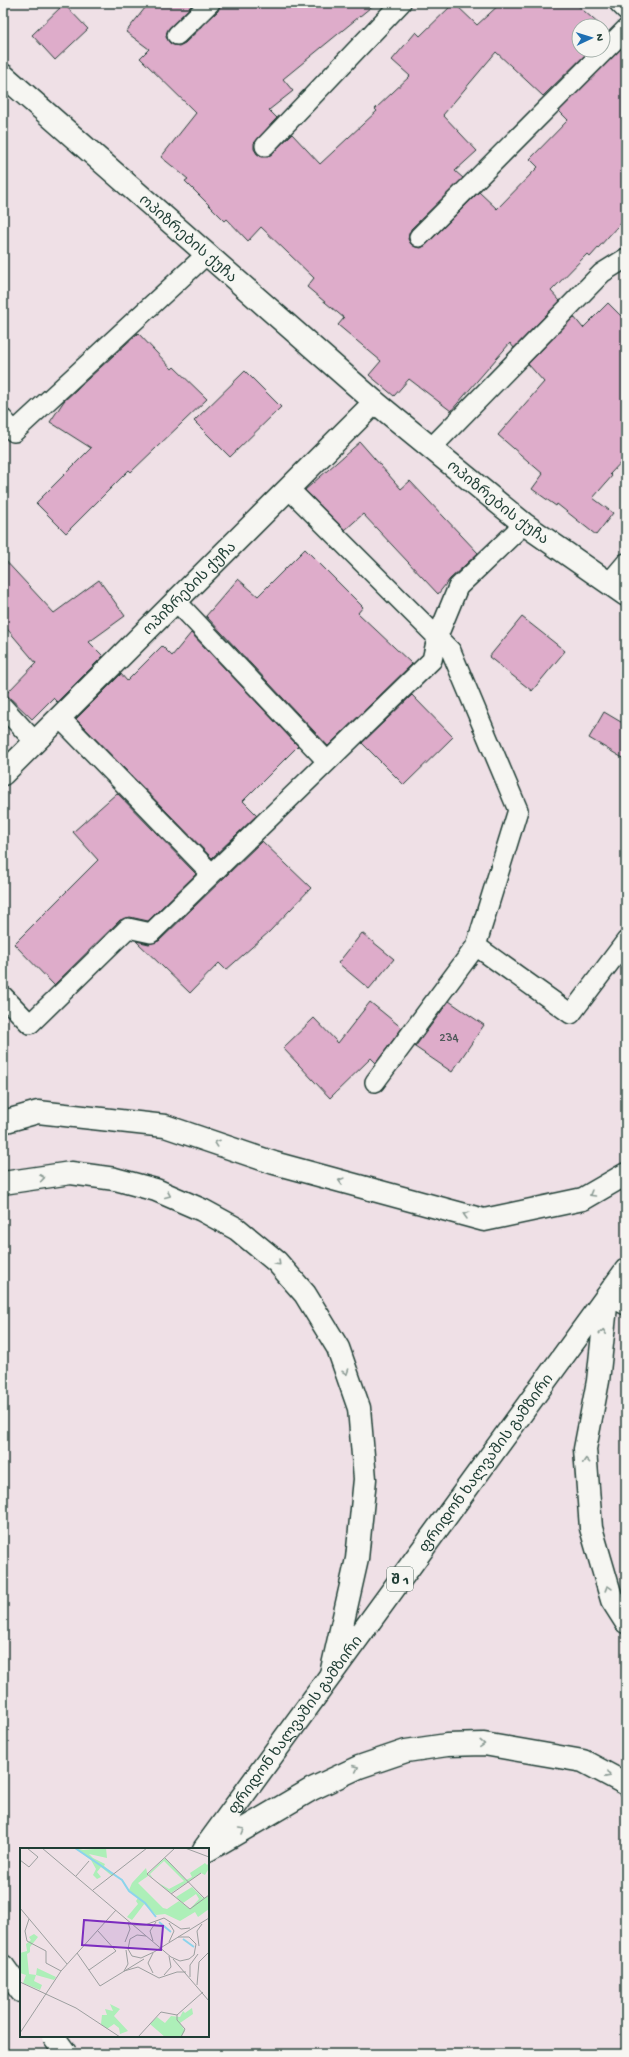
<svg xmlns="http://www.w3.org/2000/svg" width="629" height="2057" viewBox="0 0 629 2057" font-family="'Gochi Hand','Noto Sans Georgian',sans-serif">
<rect width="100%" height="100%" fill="#efe0e6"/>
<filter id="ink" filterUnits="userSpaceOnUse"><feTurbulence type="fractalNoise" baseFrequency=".025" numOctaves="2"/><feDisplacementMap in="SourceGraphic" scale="8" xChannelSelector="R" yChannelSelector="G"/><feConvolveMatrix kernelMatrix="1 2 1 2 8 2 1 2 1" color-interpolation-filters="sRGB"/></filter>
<g filter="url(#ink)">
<!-- building -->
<g fill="#deacca" stroke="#1f3d34">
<polygon points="149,3 194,3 167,32 166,37 169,42 174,45 179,46 185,43 218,11 221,3 376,3 283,79 293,91 269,110 277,118 254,143 254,149 257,154 262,157 268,157 292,134 320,164 377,111 375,109 410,76 392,60 416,32 420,36 454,3 477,25 501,3 575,3 601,26 579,26 579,50 590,50 543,96 496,52 443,115 477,151 455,171 463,178 411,229 408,239 411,244 416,247 421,248 426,245 479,192 497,209 538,167 530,159 568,120 559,111 624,46 626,48 626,217 590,257 587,254 551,291 560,301 514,348 510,343 451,411 409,379 394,396 369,375 381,361 338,325 344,318 307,287 314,278 261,227 248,241 227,219 225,221 185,181 188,179 161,157 196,113 140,58 149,49 126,32"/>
<polygon points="64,4 88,29 55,60 32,35"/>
<polygon points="608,303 626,321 626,457 610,474 612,476 593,498 613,513 596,535 557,504 556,506 532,489 543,474 498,435 544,382 528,364 574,317 583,328"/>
<polygon points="138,333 172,369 174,367 207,399 131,472 129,470 66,533 36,503 91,448 50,422 64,401"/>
<polygon points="245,371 281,407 230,457 194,421"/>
<polygon points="360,442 401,489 410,481 478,553 450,579 438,594 363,514 345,530 305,490"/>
<polygon points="305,549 363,607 358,613 412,664 328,746 206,616 238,579 258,596"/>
<polygon points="3,558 54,613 99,580 125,616 89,642 103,656 57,702 53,698 32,719 6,694 36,663 3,624"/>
<polygon points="522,617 565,651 532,691 489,657"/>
<polygon points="191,633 298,746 243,801 257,815 212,858 76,719 121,674 127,681 162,646 172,656"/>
<polygon points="412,695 453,737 404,785 362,743"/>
<polygon points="604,712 626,725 626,760 589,738"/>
<polygon points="117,793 196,874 148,921 130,917 120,920 54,985 14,944 98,860 73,832"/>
<polygon points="262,841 311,888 269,932 226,970 219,963 190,993 136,941 149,944 159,941"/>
<polygon points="362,933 394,959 369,989 338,963"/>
<polygon points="449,1001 484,1025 452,1072 415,1047"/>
<polygon points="370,1002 402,1028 376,1063 371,1058 330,1098 283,1048 314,1018 338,1043"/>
</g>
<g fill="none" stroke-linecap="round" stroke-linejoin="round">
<!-- lane casing -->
<g stroke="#1f3d34" stroke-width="22">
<g id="lane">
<polyline points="619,3 626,10"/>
<polyline points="177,35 210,3"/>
<polyline points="265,146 401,3"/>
<polyline points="419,237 626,29"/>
<polyline points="3,419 14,432 207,254"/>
<polyline points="432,447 602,273 626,258"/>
<polyline points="288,488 451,651 518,810 476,946 375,1082"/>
<polyline points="609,583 626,563"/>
<polyline points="176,601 327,761"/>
<polyline points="3,707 35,742"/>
<polyline points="59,717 211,873"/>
<polyline points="476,946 571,1014 626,941"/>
<polyline points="3,996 30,1024 128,928 151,933 432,660 437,638 458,587 524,524"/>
<polyline points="607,1295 626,1305"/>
</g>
</g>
<!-- street casing -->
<g stroke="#1f3d34" stroke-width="25">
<g id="street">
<path id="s1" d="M3,774L375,402"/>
</g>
</g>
<!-- secondary casing -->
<g stroke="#1f3d34" stroke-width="25">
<g id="secondary">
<path id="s2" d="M3,75L375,402L524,524L626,595"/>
</g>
</g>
<!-- highway casing -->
<g stroke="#1f3d34" stroke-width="25">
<g id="highway">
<polyline points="3,1122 38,1112 165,1126 274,1163 484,1220 583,1199 626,1174"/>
<polyline points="3,1183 71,1173 115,1179 156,1190 202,1210 237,1229 277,1262 305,1294 338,1348 359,1408 365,1479 357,1559 331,1674"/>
<polyline points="607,1297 598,1381 585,1449 591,1528 612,1600 626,1622"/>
<path id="s3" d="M204,1849L626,1270"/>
<polyline points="208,1850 312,1789 359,1767 406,1751 447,1745 484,1744 583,1761 626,1784"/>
<polyline points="3,1966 21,1991"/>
</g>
</g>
<!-- lane -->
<use href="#lane" stroke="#f6f6f2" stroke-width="19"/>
<!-- street -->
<use href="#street" stroke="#f6f6f2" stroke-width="22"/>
<!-- secondary -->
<use href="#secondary" stroke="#f6f6f2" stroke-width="22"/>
<!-- highway -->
<use href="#highway" stroke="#f6f6f2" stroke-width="22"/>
<!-- highway-bridge casing -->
<g stroke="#1f3d34" stroke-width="25" stroke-linecap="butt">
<polyline id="highway-bridge" points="53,2036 66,2054"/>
</g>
<!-- highway-bridge -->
<use href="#highway-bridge" stroke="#f6f6f2" stroke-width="22"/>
</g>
<!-- one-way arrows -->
<defs><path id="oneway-chevron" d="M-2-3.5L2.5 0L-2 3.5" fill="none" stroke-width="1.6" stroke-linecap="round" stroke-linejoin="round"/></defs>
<g stroke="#8a9a93">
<use href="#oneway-chevron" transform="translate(217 1143) rotate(-161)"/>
<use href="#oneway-chevron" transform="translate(42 1178) rotate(-8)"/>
<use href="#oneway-chevron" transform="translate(341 1181) rotate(-165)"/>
<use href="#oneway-chevron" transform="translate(592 1194) rotate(150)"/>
<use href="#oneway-chevron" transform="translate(168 1195) rotate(23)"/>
<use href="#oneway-chevron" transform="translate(466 1215) rotate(-165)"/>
<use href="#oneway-chevron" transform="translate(278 1263) rotate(45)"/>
<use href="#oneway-chevron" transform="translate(603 1332) rotate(-84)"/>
<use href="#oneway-chevron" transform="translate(346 1372) rotate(71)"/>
<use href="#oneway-chevron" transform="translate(586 1461) rotate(-94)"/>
<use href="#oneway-chevron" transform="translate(608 1588) rotate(-106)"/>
<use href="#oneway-chevron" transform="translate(482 1744) rotate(3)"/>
<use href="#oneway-chevron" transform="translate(356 1768) rotate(-24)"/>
<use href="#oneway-chevron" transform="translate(608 1775) rotate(28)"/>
<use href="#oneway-chevron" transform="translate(242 1830) rotate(-30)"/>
</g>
</g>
<g text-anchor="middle" stroke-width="4" stroke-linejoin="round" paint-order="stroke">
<!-- number labels -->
<g font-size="13" fill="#4f595a">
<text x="449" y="1041">234</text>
</g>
<!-- shield labels -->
<rect fill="#f6f6f2" stroke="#60746d" stroke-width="1" x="387" y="1567" width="26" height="24" rx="3"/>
<g font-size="14" font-weight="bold" fill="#1f3d34">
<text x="400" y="1584">შ 1</text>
</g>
<!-- street labels -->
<g font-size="15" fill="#1f3d34" stroke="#f6f6f2">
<text dy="5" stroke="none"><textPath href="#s2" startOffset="247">ოპიზრების ქუჩა</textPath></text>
<text dy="5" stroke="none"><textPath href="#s2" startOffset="654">ოპიზრების ქუჩა</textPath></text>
<text dy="5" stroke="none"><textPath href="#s1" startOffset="263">ოპიზრების ქუჩა</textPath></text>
<text dy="5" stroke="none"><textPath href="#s3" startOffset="478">ფრიდონ ხალვაშის გამზირი</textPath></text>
<text dy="5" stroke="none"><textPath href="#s3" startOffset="154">ფრიდონ ხალვაშის გამზირი</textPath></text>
</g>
</g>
<!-- overview -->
<g transform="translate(20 1848)">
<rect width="189" height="189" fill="#efe0e6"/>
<path d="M55,0L63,2L86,0L87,10L69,6L73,10L85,16L84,18L94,26L92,28L81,19L77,24L81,29L77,31L73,27L76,21L71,12ZM145,10L166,32L172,29L170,25L185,15L187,17L189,15V20L185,27L181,25L151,45L137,34L149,41L164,33L144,13L130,26L133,30L128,26ZM126,20L128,28L118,35L143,60L147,61L159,53L170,61L179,51L176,46L163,55L156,49L172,39L183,50L189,48V61L178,69L175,64L160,73L145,66L136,67L109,42L112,35ZM118,50L125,55L112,72L107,69L118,56L116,53ZM14,86L18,89L10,99V104L7,106L9,126L16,127L17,120L36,129L34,132L16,127L14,133L22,137L20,142L3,135L6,127L0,125V105L7,103L6,96L11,92L9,89ZM90,156L100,161L94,168L108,183L100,186L99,180L94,176L87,181L81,176L82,167H87L85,161L93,163ZM172,160L173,166L160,175L165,183L161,189H145L130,176L137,169L145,175L151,168L160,169L163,163L165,165Z" fill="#adefb8"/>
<path fill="none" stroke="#8bd4ec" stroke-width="2" d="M55,0L102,32L109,43L125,55L136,69M139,74L151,84M163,91L174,99"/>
<path fill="none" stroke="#9c9f9f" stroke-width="1" d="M22,0L151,109L160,113L169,111L174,107L176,96L169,89H158M155,0L127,26L170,61L189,47M165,0L189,9M145,10L184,50M0,12L9,19L18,9L7,0M56,28L69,13M73,42L127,0M151,46L181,25M0,60L47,116M9,71L5,83L7,93L26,103V115L41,123M114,77H125L144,70L161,81L170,80M126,88L117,87L110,91L108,101L112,108L121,110L134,104L189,70M133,93L130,83L136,74M105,94L110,81L108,74M149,94L154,83L149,75M179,98L177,83L182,76M57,105L80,138L124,111M153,111L189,153M69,122L96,103L78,83M104,123L118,119L139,130L157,124H166M104,123L108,116L106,102M133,125L128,115L133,105M144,127L151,119L149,108M170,129V117L178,106M0,134L56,160L100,189M177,137L179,114L189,104M0,185L41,123L96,62M118,189L141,164L157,167M161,189L165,181L157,172V167L183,144"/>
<path fill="#7b2cbf" fill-opacity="0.15" stroke="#7b2cbf" stroke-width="2" d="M64,72L143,78L141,102L62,97Z"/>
<rect width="189" height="189" fill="none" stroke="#1f3d34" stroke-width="2"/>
</g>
<!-- margin -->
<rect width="629" height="2057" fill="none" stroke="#f6f6f2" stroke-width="16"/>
<rect x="8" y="8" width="613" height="2041" fill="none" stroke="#1f3d34" stroke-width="1.5" filter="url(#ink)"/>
<!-- north arrow -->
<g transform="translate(591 38) rotate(86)"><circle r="19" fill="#f6f6f2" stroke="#a0aca6"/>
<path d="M0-3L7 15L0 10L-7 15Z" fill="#1f6fb2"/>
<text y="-6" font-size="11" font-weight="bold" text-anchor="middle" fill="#1f3d34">N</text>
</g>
</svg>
